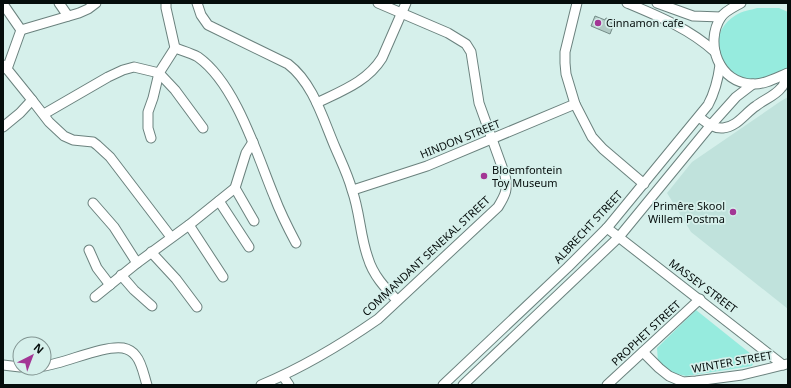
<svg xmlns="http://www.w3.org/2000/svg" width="791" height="388" viewBox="0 0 791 388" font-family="'Noto Sans',sans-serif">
<rect width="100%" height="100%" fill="#d6f0eb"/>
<!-- built -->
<polygon fill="#c0e2dc" points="788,97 788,309 691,232 667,193 692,162 781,101"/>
<!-- green -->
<g fill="#96ebde">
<path d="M757,8H779L788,12V74L745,83C740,81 732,78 728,74C710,56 715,27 736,15C742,11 751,10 757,8Z"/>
<polygon points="696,310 756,358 752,366 686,376 669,372 658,362 657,348"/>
</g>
<!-- building -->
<polygon fill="#b1cac5" stroke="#758d88" points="595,16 605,20 606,18 612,20 611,23 614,24 610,34 591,26"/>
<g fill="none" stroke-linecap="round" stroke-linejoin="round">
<!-- minor casing -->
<g stroke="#6b827e" stroke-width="11">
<g id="minor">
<polyline points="59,3 68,16"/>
<polyline points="166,3 166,8 175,48"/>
<path d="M197,3L201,15L208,25L288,64C313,83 323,119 335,147C341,161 348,175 352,190C360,212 360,236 368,258C373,275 385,288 397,300"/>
<polyline points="577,3 565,52 565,63 566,74 575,104 592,137 603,149 644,184"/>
<path d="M627,3C658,16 690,29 715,52"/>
<polyline points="657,3 693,16 721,17"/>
<path d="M741,3C734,7 725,11 721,17C704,43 719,84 753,84C764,85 778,77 788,73"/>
<polyline points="3,4 21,30 7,69 3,65"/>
<polyline points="21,30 79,13 88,9 96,3"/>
<polyline points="32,100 49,122 64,136 73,140 93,142 97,145 110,157 171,237"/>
<path d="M317,103C341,91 367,82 382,58L406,3"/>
<polyline points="44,114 108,77 123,70 134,67 159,73 175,90 203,128"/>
<path d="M699,117C706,122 713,129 723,128C737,127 745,113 756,106C763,100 775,96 781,88C785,85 785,79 786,74"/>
<polyline points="3,127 20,113 32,100 7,69"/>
<path d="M151,138L148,128V112L153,98L159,73L175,48C183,51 191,53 198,57C236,84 257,155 274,196C280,212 288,228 296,243"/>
<polyline points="235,188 254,221"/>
<polyline points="353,190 427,166 575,104"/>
<polyline points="219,201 249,247"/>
<polyline points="93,203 114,227 137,263"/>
<polyline points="189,225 223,277"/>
<polyline points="607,228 783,365"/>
<polyline points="89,250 97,268 110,285"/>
<polyline points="151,252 176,279 197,307"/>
<polyline points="121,275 134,290 152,306"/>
<polyline points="95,297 137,263 189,225 235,188 246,153 253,142"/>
<polyline points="643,352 659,368 669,376 683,382 696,381 742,375 787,364"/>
<polyline points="3,365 20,367"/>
<path d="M44,366C66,363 103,345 123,348C128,349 133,352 136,356C142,363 144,376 147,385"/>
<polyline points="283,376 289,385"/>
<path d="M261,385C302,368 342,344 378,319L498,207C506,194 508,189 505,175L479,103L471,52L466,44L448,33L378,3"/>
<path d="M443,385L568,267L607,228L708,105C715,92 718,80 720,65"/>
<polyline points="463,385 619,237 710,126 736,97 753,84"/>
<polyline points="607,385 700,299"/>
</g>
</g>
<!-- minor -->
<use href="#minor" stroke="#fff" stroke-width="9"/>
</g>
<!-- markers -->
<g fill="#a33695" stroke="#d6f0eb" stroke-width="1.5">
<circle cx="598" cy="23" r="4"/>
<circle cx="484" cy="176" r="4"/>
<circle cx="733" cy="212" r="4"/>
</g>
<g text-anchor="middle" stroke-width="3.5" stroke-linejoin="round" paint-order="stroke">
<!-- poi labels -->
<g font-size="11" fill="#050d0c" stroke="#d6f0eb" text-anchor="start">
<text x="606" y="27">Cinnamon cafe</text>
<text x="492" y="174">Bloemfontein<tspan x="492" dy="13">Toy Museum</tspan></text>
<text x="725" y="210" text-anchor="end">Primêre Skool<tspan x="725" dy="13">Willem Postma</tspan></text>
</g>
<!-- street labels -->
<g font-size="11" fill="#050d0c" stroke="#d6f0eb">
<text transform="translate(460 139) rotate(-22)" y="4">HINDON STREET</text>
<text transform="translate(588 227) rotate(-47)" y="4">ALBRECHT STREET</text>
<text transform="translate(426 256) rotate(-43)" y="4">COMMANDANT SENEKAL STREET</text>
<text transform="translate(703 286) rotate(37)" y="4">MASSEY STREET</text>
<text transform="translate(646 333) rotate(-43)" y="4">PROPHET STREET</text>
<text transform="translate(732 362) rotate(-10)" y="4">WINTER STREET</text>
</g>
</g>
<!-- border -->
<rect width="791" height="388" fill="none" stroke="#050d0c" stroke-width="8"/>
<!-- north arrow -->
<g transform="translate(32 356) rotate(42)"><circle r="19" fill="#d6f0eb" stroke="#829592"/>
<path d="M0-3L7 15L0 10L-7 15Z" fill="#a33695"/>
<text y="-6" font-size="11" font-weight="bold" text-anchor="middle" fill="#050d0c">N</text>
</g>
</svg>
